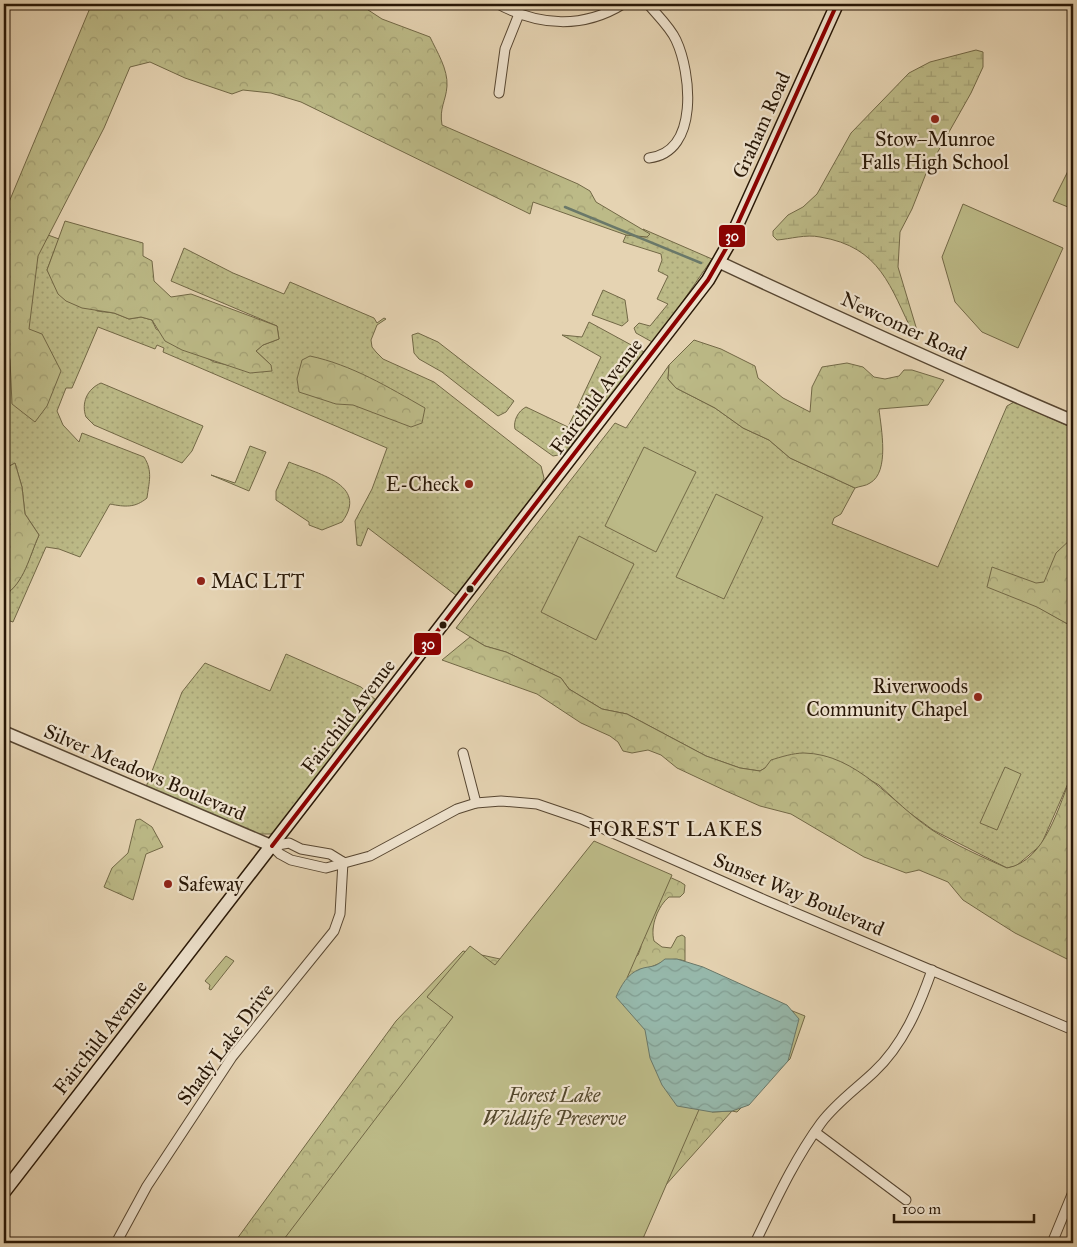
<svg xmlns="http://www.w3.org/2000/svg" width="1077" height="1247" viewBox="0 0 1077 1247" font-family="'IM FELL Great Primer',serif">
<defs>
<pattern id="grass-dots" width="8" height="8" patternUnits="userSpaceOnUse" patternTransform="scale(1.25)"><rect width="8" height="8" fill="#bcba87"/><path d="M2 2h.1M6 6h.1" fill="none" stroke="#a29f73" stroke-width="1.8" stroke-linecap="round"/></pattern>
<pattern id="forest-crowns" width="20" height="18" patternUnits="userSpaceOnUse" patternTransform="scale(1.25)"><rect width="20" height="18" fill="#bcba87"/><path d="M2 6a3 3 0 1 1 6 0M12 15a3 3 0 1 1 6 0" fill="none" stroke="#a29f73"/></pattern>
<pattern id="wetland-marsh" width="20" height="14" patternUnits="userSpaceOnUse" patternTransform="scale(1.25)"><rect width="20" height="14" fill="#bcba87"/><path d="M1 5h8M5 5V1M11 12h8M15 12V8" fill="none" stroke="#a29f73"/></pattern>
<pattern id="water-waves" width="16" height="10" patternUnits="userSpaceOnUse" patternTransform="scale(1.25)"><rect width="16" height="10" fill="#96b8ab"/><path d="M0 5q4-4 8 0t8 0" fill="none" stroke="#819d92"/></pattern>
</defs>
<rect width="100%" height="100%" fill="#e5d3b2"/>
<filter id="stains"><feTurbulence type="fractalNoise" baseFrequency=".004" numOctaves="4"/><feColorMatrix values="0 0 0 0 .2 0 0 0 0 .09 0 0 0 0 .02 0 0 0 .5 -.17"/></filter>
<radialGradient id="worn" r=".72"><stop offset=".6" stop-color="#630" stop-opacity="0"/><stop offset="1" stop-color="#630" stop-opacity=".3"/></radialGradient>
<!-- grass -->
<g fill="url(#grass-dots)" stroke="#726846">
<path d="M4,219L59,239L47,270L51,277L97,311L114,313L129,319L141,317L152,320L156,329L214,362L232,366L271,365L256,351L263,345L279,339L277,326L171,281L184,248L233,273L284,294L290,282L374,318L377,323L384,318L386,319L377,325L371,340L372,347L376,352L383,359L434,382L541,466L544,478L541,485L457,596L368,528L361,546L357,545L355,521L372,489L387,448L163,352L164,348L157,345L155,349L98,327L72,388H66L57,411L63,425L79,442L82,433L144,457C153,471 149,482 147,498C135,508 125,507 110,504L80,557L59,549L46,547L13,622L4,619V596C24,582 29,557 39,535L25,514L22,487L15,463L4,469Z"/>
<polygon points="643,229 712,259 654,343 636,333 634,328 639,323 650,326 668,304 657,299 668,276 658,271 662,260 661,254 623,242 626,235 646,237 649,235"/>
<polygon points="603,290 625,300 628,321 622,326 592,315"/>
<path d="M589,322L646,353L564,454L553,456L515,429C513,421 518,411 526,407L568,427L601,357L562,335L582,337Z"/>
<polygon points="418,333 438,342 514,401 506,412 498,416 442,372 419,359 414,353 412,335"/>
<polygon points="669,365 668,379 676,388 715,408 743,428 769,440 790,458 855,488 841,514 834,518 832,524 938,567 1007,406 1014,402 1073,428 1073,537 1038,607 1073,627 1073,772 1041,845 1016,866 1007,868 933,830 907,811 879,785 835,760 765,768 760,771 740,768 706,756 627,714 602,709 569,689 561,678 506,652 485,646 456,628 615,423 626,428"/>
<path d="M101,383L203,426L192,451L182,463L94,425L86,417C81,403 87,389 101,383Z"/>
<polygon points="250,446 266,452 249,491 211,475 235,483"/>
<path d="M289,462C315,473 370,484 342,522L322,530L309,525V522L276,500V491Z"/>
<polygon points="286,654 361,687 377,701 272,834 256,834 146,787 182,692 205,663 270,691"/>
</g>
<!-- forest -->
<g fill="url(#forest-crowns)" stroke="#726846">
<path d="M79,4H359L382,19L430,37C437,52 448,69 447,86C446,101 439,108 442,125L578,184L590,191L596,202L650,234L647,237L626,235L533,202L530,214L301,102L271,93L243,90L232,94L185,78L150,62L130,67L104,128L38,256L29,329L42,334L61,371L47,406L35,422L12,404L10,360L4,334V214L90,8Z"/>
<polygon points="65,221 143,243 143,256 152,261 154,281 171,297 191,294 277,326 279,339 263,345 256,351 271,365 272,371 250,373 182,350 165,341 152,320 141,317 129,319 114,313 82,308 66,301 58,294 47,270"/>
<path d="M694,340L721,349L755,366L758,378L783,398L810,412L812,387L822,367L847,363L863,367L874,377L885,379L899,376L904,370H912L944,380L928,405L879,409C881,428 890,472 870,483C866,486 860,486 855,488L790,458L769,440L743,428L715,408L676,388L668,379L669,365Z"/>
<path d="M310,356C352,365 388,387 425,408L422,423L411,427L353,405L336,404L299,392L297,379L302,360Z"/>
<path d="M15,463L22,487L25,514L39,535C29,557 25,582 4,596V469Z"/>
<polygon points="1073,537 1073,627 1037,607 987,587 992,567 1036,583 1044,582 1056,553"/>
<path d="M470,637L485,646L506,652L561,678L569,689L602,709L627,714L706,756L740,768L760,771L765,768L771,760C781,757 793,753 804,753C857,754 892,803 932,830C955,845 982,857 1007,868C1046,861 1059,804 1073,772V962L1015,933L988,916L963,900L948,882L919,870L906,873L864,857L791,814L760,806L726,791L677,768L661,755L648,750L632,753L623,751L618,742L610,736L581,723L537,694L442,660Z"/>
<polygon points="140,819 152,827 163,847 146,854 133,900 104,887 112,868 128,853 136,820"/>
<path d="M667,875C673,880 679,880 685,885L684,893L680,897H669C658,906 650,926 654,941L662,947L671,948L677,937L682,935L685,937V961C666,955 659,967 639,970L712,1112L732,1111L664,1187L630,1243H234L396,1021L463,951L602,981L638,955L641,947L639,938Z"/>
</g>
<!-- wetland -->
<path fill="url(#wetland-marsh)" stroke="#726846" d="M976,50L983,52V67L971,93L927,171L912,209L900,232L898,267L919,337L914,335C890,287 881,247 820,237C806,234 790,239 777,240L773,236V231L788,215L803,207L817,194L851,133L909,73L930,62Z"/>
<!-- green -->
<g fill="#bcba87" stroke="#726846">
<polygon points="1073,161 1073,209 1053,201"/>
<polygon points="963,204 1063,248 1018,348 982,332 955,302 942,257"/>
<polygon points="586,395 596,397 595,407 588,415 578,417 575,413"/>
<polygon points="644,447 696,472 656,552 605,526"/>
<polygon points="716,494 763,517 724,599 676,577"/>
<polygon points="579,536 634,564 596,640 541,612"/>
<polygon points="1005,767 1021,774 997,830 980,823"/>
<polygon points="594,841 672,875 627,978 636,982 668,961 805,1016 790,1059 737,1112 701,1105 641,1243 281,1243 453,1017 427,997 470,946 495,965"/>
<polygon points="226,956 234,961 211,990 209,989 210,985 205,981"/>
</g>
<!-- water -->
<path fill="url(#water-waves)" stroke="#6a7869" d="M665,959H677L703,967L787,1005L799,1019L788,1061L749,1105L732,1111L712,1112L677,1106L662,1085L650,1058L645,1030L616,997C621,986 627,974 640,969C652,965 653,969 665,959Z"/>
<g fill="none" stroke-linecap="round" stroke-linejoin="round">
<!-- stream -->
<polyline stroke="#6a7869" stroke-width="2.5" points="565,207 701,263"/>
<!-- minor casing -->
<g stroke="#574631" stroke-width="11">
<g id="minor">
<path d="M498,4C539,26 583,29 623,4"/>
<path d="M648,4C657,15 670,27 676,40C691,72 700,152 649,158"/>
<polyline points="499,93 505,49 519,14"/>
<polyline points="463,753 476,803"/>
<polyline points="272,846 280,854 291,860 326,868 370,856 457,809 476,803 501,801 537,804 581,819 765,900 1073,1030"/>
<polyline points="272,846 289,843 301,849 330,854 343,862"/>
<polyline points="815,1132 906,1200"/>
<polyline points="116,1243 147,1186 232,1057 334,931 340,914 343,862"/>
<path d="M755,1243C775,1202 794,1160 821,1123C836,1103 856,1089 874,1072C903,1045 919,1007 932,970"/>
<polyline points="1052,1243 1073,1192"/>
</g>
</g>
<!-- tertiary casing -->
<g stroke="#574631" stroke-width="14">
<g id="tertiary">
<path d="M719,262C836,317 954,370 1073,421"/>
<polyline points="4,732 272,846"/>
</g>
</g>
<!-- secondary casing -->
<g stroke="#281706" stroke-width="15">
<polyline id="secondary" points="4,1192 708,280 728,245 837,4"/>
</g>
<!-- minor -->
<use href="#minor" stroke="#eee2cd" stroke-width="9"/>
<!-- tertiary -->
<use href="#tertiary" stroke="#eee2cd" stroke-width="11"/>
<!-- secondary -->
<use href="#secondary" stroke="#eee2cd" stroke-width="12"/>
<!-- bus-1 casing -->
<g stroke="#eee2cd" stroke-width="8">
<polyline id="bus-1" points="272,846 708,280 728,245 837,4"/>
</g>
<!-- bus-1 -->
<use href="#bus-1" stroke="#8b0000" stroke-width="4"/>
</g>
<!-- markers -->
<g fill="#8f2418" stroke="#eee2cd" stroke-width="2">
<circle cx="935" cy="119" r="5"/>
<circle cx="469" cy="484" r="5"/>
<circle cx="201" cy="581" r="5"/>
<circle cx="978" cy="697" r="5"/>
<circle cx="168" cy="884" r="5"/>
</g>
<g fill="#281706" stroke="#eee2cd" stroke-width="2">
<circle cx="470" cy="589" r="4.5"/>
<circle cx="443" cy="625" r="4.5"/>
</g>
<g text-anchor="middle" stroke-width="4.5" stroke-linejoin="round" paint-order="stroke">
<!-- street labels -->
<g font-size="20" fill="#281706" stroke="#eee2cd">
<text transform="translate(761 125) rotate(-66)" y="7">Graham Road</text>
<text transform="translate(904 326) rotate(25)" y="7">Newcomer Road</text>
<text transform="translate(596 396) rotate(-53)" y="7">Fairchild Avenue</text>
<text transform="translate(348 716) rotate(-52)" y="7">Fairchild Avenue</text>
<text transform="translate(145 772) rotate(23)" y="7">Silver Meadows Boulevard</text>
<text transform="translate(799 894) rotate(23)" y="7">Sunset Way Boulevard</text>
<text transform="translate(100 1037) rotate(-52)" y="7">Fairchild Avenue</text>
<text transform="translate(225 1044) rotate(-53)" y="7">Shady Lake Drive</text>
</g>
<!-- poi labels -->
<g font-size="20" fill="#281706" stroke="#eee2cd" text-anchor="end">
<text x="935" y="146" text-anchor="middle">Stow–Munroe<tspan x="935" dy="23">Falls High School</tspan></text>
<text x="459" y="491">E-Check</text>
<text x="211" y="588" text-anchor="start">MAC LTT</text>
<text x="968" y="693">Riverwoods<tspan x="968" dy="23">Community Chapel</tspan></text>
<text x="178" y="891" text-anchor="start">Safeway</text>
</g>
<!-- park labels -->
<g font-size="20" font-style="italic" fill="#54482d" stroke="#eee2cd">
<text x="554" y="1102">Forest Lake<tspan x="554" dy="23">Wildlife Preserve</tspan></text>
</g>
<!-- neighbourhood labels -->
<g font-size="21" letter-spacing="1" fill="#281706" stroke="#eee2cd">
<text x="676" y="836">FOREST LAKES</text>
</g>
</g>
<g stroke="#eee2cd" stroke-width="2">
<rect x="718" y="224" width="28" height="24" rx="5" fill="#8b0000"/>
<rect x="413" y="632" width="29" height="24" rx="5" fill="#8b0000"/>
</g>
<g font-size="14" text-anchor="middle" font-weight="bold" fill="#fff">
<text x="732" y="241">30</text>
<text x="428" y="649">30</text>
</g>
<!-- margin -->
<rect width="1077" height="1247" fill="none" stroke="#e5d3b2" stroke-width="20"/>
<rect x="5" y="5" width="1067" height="1237" fill="none" stroke="#281706" stroke-width="2.5"/>
<rect x="10" y="10" width="1057" height="1227" fill="none" stroke="#281706"/>
<!-- scale -->
<path d="M894 1214v8h140v-8" fill="none" stroke="#281706" stroke-width="2.5"/>
<text x="902" y="1214" font-size="15" fill="#281706" stroke="#eee2cd" stroke-width="4" paint-order="stroke">100 m</text>
<rect width="100%" height="100%" filter="url(#stains)"/>
<rect width="100%" height="100%" fill="url(#worn)"/>
</svg>
